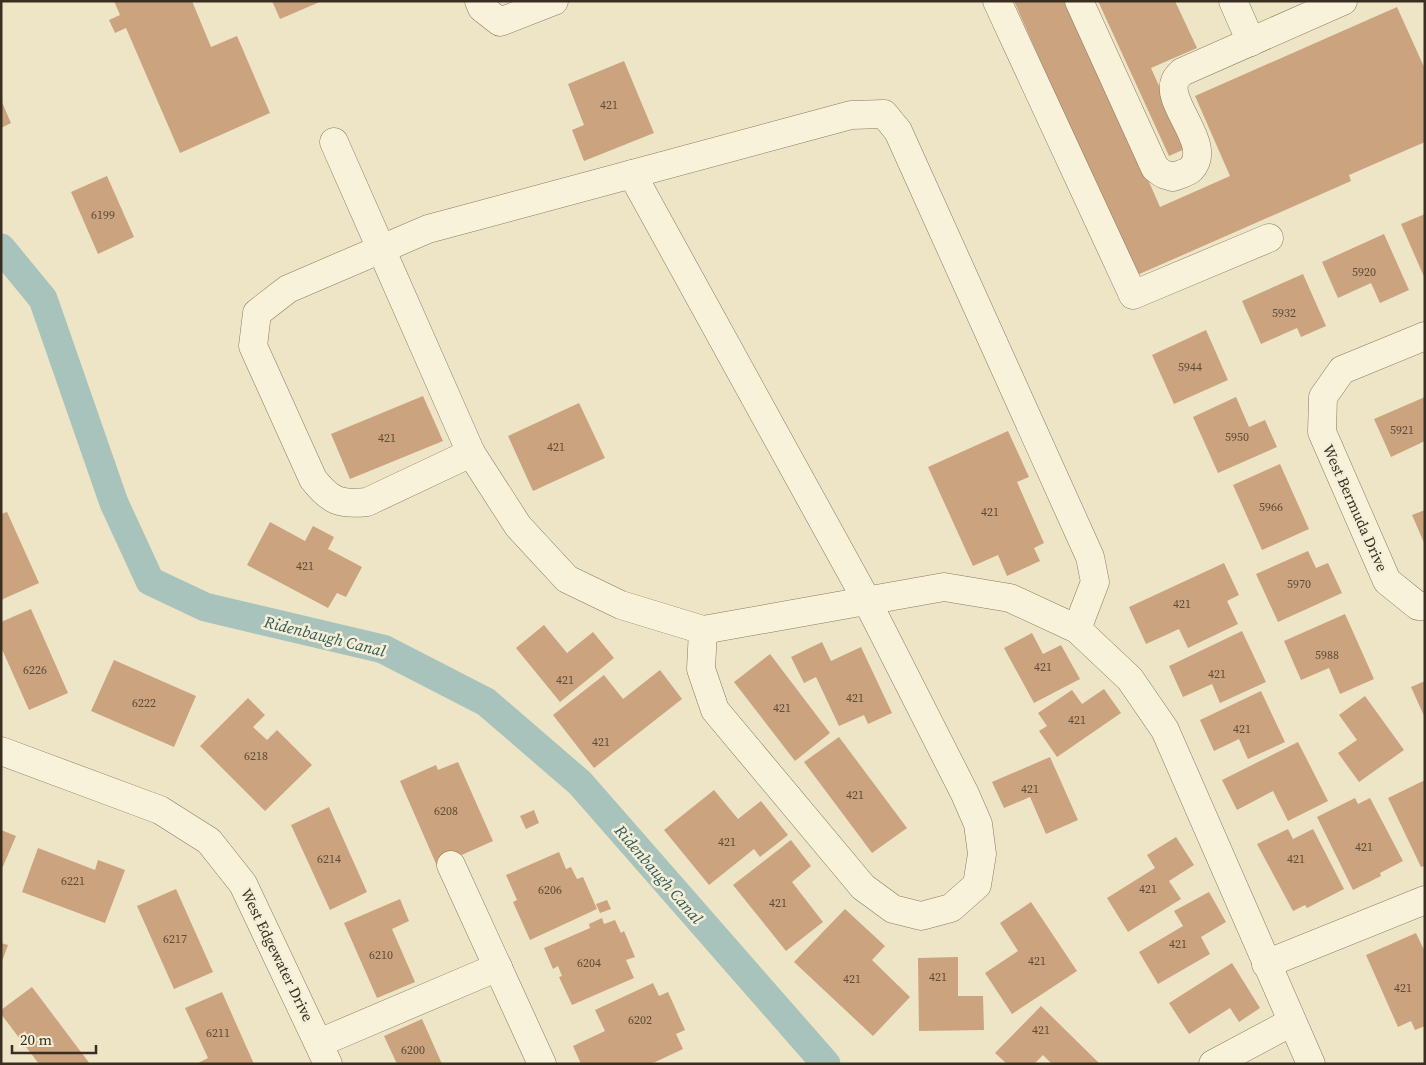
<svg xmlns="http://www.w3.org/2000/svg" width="1426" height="1065" viewBox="0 0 1426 1065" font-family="'Source Serif 4',serif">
<rect width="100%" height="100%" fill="#eee5c7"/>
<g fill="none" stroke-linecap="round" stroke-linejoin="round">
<!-- canal -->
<polyline stroke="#a8c2bc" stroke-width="29" points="1,248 43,299 114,503 150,581 205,607 383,649 486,702 580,783 826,1064"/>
</g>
<!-- building -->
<g fill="#cba37e">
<polygon points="114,1 192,1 211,47 237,36 270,113 180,153 126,28 115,33 109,20 120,15"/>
<polygon points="272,1 322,1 280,19"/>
<polygon points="1014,1 1070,1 1160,207 1230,176 1195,96 1397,7 1425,69 1425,142 1349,175 1351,181 1135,276"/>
<polygon points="1098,1 1175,1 1197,48 1151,68 1187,148 1169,156"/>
<polygon points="624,61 654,133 584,161 572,130 584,125 568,84"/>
<polygon points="1,100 11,123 1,128"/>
<polygon points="107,176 134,237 98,254 71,192"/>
<polygon points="1425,214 1425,279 1401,224"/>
<polygon points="1384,234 1409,290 1380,303 1371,283 1338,298 1322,262"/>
<polygon points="1303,274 1326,326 1301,337 1297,328 1261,344 1242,301"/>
<polygon points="1206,330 1228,380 1174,404 1152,355"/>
<polygon points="423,396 443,441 350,479 331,434"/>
<polygon points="1236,397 1249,427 1265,420 1277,447 1218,473 1193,417"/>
<polygon points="1425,397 1425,441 1391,457 1374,419"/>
<polygon points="579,403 605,458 533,491 508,436"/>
<polygon points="1008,431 1029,477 1017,482 1044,543 1034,548 1040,561 1007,576 998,555 973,566 928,467"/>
<polygon points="1280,464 1309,529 1262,550 1233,485"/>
<polygon points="1425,510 1425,545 1412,515"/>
<polygon points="7,512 39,583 1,600 1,514"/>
<polygon points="270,522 305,541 313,526 334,537 328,549 362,567 346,597 337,593 328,608 247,565"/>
<polygon points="1308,551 1316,568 1328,563 1342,593 1278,622 1256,574"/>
<polygon points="1224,563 1239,595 1227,601 1238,624 1188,648 1179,629 1146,644 1129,607"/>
<polygon points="31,609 68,693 29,710 1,647 1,622"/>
<polygon points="1345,614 1374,679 1340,694 1329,668 1301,680 1284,641"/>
<polygon points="544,625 567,653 593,632 614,658 560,702 516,648"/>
<polygon points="1242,631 1266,682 1220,703 1212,684 1183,697 1169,666"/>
<polygon points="1032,633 1043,654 1061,645 1080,679 1034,703 1004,648"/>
<polygon points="822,642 831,661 861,647 892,713 868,724 864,715 839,726 816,677 804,683 791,657"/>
<polygon points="770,654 830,733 795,761 734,682"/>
<polygon points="114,660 196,696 174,747 91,711"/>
<polygon points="660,670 682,699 594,768 553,715 604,675 623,699"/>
<polygon points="1425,681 1425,718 1411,687"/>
<polygon points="1104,689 1121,713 1057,757 1039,731 1047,726 1038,713 1072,690 1082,704"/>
<polygon points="1261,691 1285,742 1248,759 1239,739 1214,751 1200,720"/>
<polygon points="1365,696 1404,750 1359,782 1338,753 1357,740 1339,715"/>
<polygon points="248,698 265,715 253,727 267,740 277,730 312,765 265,811 200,746"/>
<polygon points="839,737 907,828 872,853 804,762"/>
<polygon points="1298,742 1328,801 1288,821 1273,791 1237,810 1222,780"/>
<polygon points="1050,757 1078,820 1046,834 1030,797 1004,808 992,782"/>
<polygon points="458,762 493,841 437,866 400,781 436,765 438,770"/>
<polygon points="1425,780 1425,866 1421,867 1388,798"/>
<polygon points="714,790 738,819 761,801 788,835 760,857 754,849 709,885 664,830"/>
<polygon points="1355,798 1358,804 1370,798 1403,861 1380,873 1381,876 1353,890 1317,817"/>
<polygon points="329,807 367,892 330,910 291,825"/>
<polygon points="534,810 539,823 526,829 520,816"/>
<polygon points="1288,829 1293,839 1313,829 1344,889 1307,908 1305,905 1293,911 1257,844"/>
<polygon points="1,830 16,836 1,871"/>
<polygon points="1176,837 1194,865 1169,881 1181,899 1128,932 1107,898 1155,868 1147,855"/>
<polygon points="791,840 811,866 792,882 823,922 786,951 733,885"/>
<polygon points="38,848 95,870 98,860 125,870 105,923 22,892"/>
<polygon points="559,852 566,869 571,867 577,879 583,877 597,909 530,940 513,902 517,900 506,875"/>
<polygon points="176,889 213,972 174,989 137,906"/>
<polygon points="1209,892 1226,922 1201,937 1210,954 1158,984 1139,952 1183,926 1174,911"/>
<polygon points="400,899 409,921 392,929 415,982 377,998 344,923"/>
<polygon points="607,900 611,909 600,913 596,904"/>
<polygon points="1031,902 1077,971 1012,1014 985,973 1018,951 1000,923"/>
<polygon points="845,909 885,946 872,960 910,997 873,1036 794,962"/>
<polygon points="602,918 604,924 615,920 621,933 624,931 635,957 626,960 634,978 572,1005 559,977 562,976 558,966 553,969 544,948 590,928 589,924"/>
<polygon points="1416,933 1425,952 1425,1026 1415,1030 1411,1021 1398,1027 1366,955"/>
<polygon points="1,943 8,945 1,964"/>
<polygon points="958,957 958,996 983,996 984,1030 919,1031 918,958"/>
<polygon points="1232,963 1260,1008 1239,1022 1230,1008 1189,1034 1169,1003"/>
<polygon points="653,983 659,996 668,992 685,1030 676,1034 683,1049 651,1064 581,1064 573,1046 605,1031 595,1010"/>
<polygon points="32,987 90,1064 39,1064 1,1014 1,1010"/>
<polygon points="222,992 254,1064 196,1064 208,1058 185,1008"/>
<polygon points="1041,1006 1100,1064 1052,1064 1043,1055 1034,1064 1007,1064 995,1053"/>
<polygon points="422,1019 442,1064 397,1064 384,1036"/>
</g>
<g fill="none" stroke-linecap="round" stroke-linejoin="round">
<!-- minor casing -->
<g stroke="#8a785d" stroke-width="29">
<g id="minor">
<polyline points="479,1 482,8 500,22 554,1"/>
<polyline points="997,1 1133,295 1269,238"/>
<path d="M1079,1L1155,168L1163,174L1173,177C1178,175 1187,173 1191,169C1214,145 1165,104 1175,81C1176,78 1180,74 1182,72L1343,1"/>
<polyline points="1233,1 1251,42"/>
<polyline points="334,142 471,453 518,526 567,579 621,605 703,630 944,587 1010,598 1077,629 1130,679 1165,730 1311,1064"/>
<polyline points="632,174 867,601 965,794 978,824 982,854 977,885 951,908 921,916 893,909 863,887 715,710 701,669 703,630"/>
<polyline points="1425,336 1342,370 1323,397 1322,432 1387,581 1418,606 1425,606"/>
<path d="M471,453L367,502C340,505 330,501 313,479L253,346L257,313L288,289L428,229L851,115L884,114L898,131L1090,557L1095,582L1077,629"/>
<polyline points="1,751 160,810 209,841 243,884 328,1064"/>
<polyline points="451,865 542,1064"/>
<polyline points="1266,964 1425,900"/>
<polyline points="319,1043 498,967"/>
<polyline points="1213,1064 1292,1022"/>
</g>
</g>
<!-- minor -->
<use href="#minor" stroke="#f8f2db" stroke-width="28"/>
</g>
<g text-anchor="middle" stroke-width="5" stroke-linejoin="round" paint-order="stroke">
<!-- number labels -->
<g font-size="12" fill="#5e4b38">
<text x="609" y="109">421</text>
<text x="103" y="219">6199</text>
<text x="1364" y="276">5920</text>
<text x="1284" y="317">5932</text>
<text x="1190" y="371">5944</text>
<text x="1402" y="434">5921</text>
<text x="1237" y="441">5950</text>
<text x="387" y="442">421</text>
<text x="556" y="451">421</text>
<text x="1271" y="511">5966</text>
<text x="990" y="516">421</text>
<text x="305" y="570">421</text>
<text x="1299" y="588">5970</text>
<text x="1182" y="608">421</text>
<text x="1327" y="659">5988</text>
<text x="1043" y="671">421</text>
<text x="35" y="674">6226</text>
<text x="1217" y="678">421</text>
<text x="565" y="684">421</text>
<text x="855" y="702">421</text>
<text x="144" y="707">6222</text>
<text x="782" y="712">421</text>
<text x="1077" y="724">421</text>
<text x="1242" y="733">421</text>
<text x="601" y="746">421</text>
<text x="256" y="760">6218</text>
<text x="1030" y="793">421</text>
<text x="855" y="799">421</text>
<text x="446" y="815">6208</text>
<text x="727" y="846">421</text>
<text x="1364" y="851">421</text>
<text x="329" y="863">6214</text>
<text x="1296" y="863">421</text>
<text x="73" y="885">6221</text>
<text x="1148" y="893">421</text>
<text x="550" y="894">6206</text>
<text x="778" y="907">421</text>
<text x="175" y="943">6217</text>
<text x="1178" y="948">421</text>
<text x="381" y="959">6210</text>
<text x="1037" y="965">421</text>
<text x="589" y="967">6204</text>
<text x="938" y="981">421</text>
<text x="852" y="983">421</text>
<text x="1403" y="992">421</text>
<text x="640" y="1024">6202</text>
<text x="1041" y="1034">421</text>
<text x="218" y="1037">6211</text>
<text x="413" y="1054">6200</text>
</g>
<!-- street labels -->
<g font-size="15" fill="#3a2e20" stroke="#f5efd7">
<text transform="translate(1355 508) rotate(66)" y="5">West Bermuda Drive</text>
<text transform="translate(277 955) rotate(64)" y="5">West Edgewater Drive</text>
</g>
<!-- water labels -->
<g font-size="16" font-style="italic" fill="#305959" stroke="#f5efd7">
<text transform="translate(325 636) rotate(14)" y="6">Ridenbaugh Canal</text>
<text transform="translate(659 874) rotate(49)" y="6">Ridenbaugh Canal</text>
</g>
</g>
<!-- border -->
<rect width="1426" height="1065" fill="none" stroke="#3a2e20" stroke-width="5"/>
<!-- scale -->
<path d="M12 1045v8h84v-8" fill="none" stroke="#3a2e20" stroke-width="2.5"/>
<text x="20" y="1045" font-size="15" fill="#3a2e20" stroke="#f5efd7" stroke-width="4" paint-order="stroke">20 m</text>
</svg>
